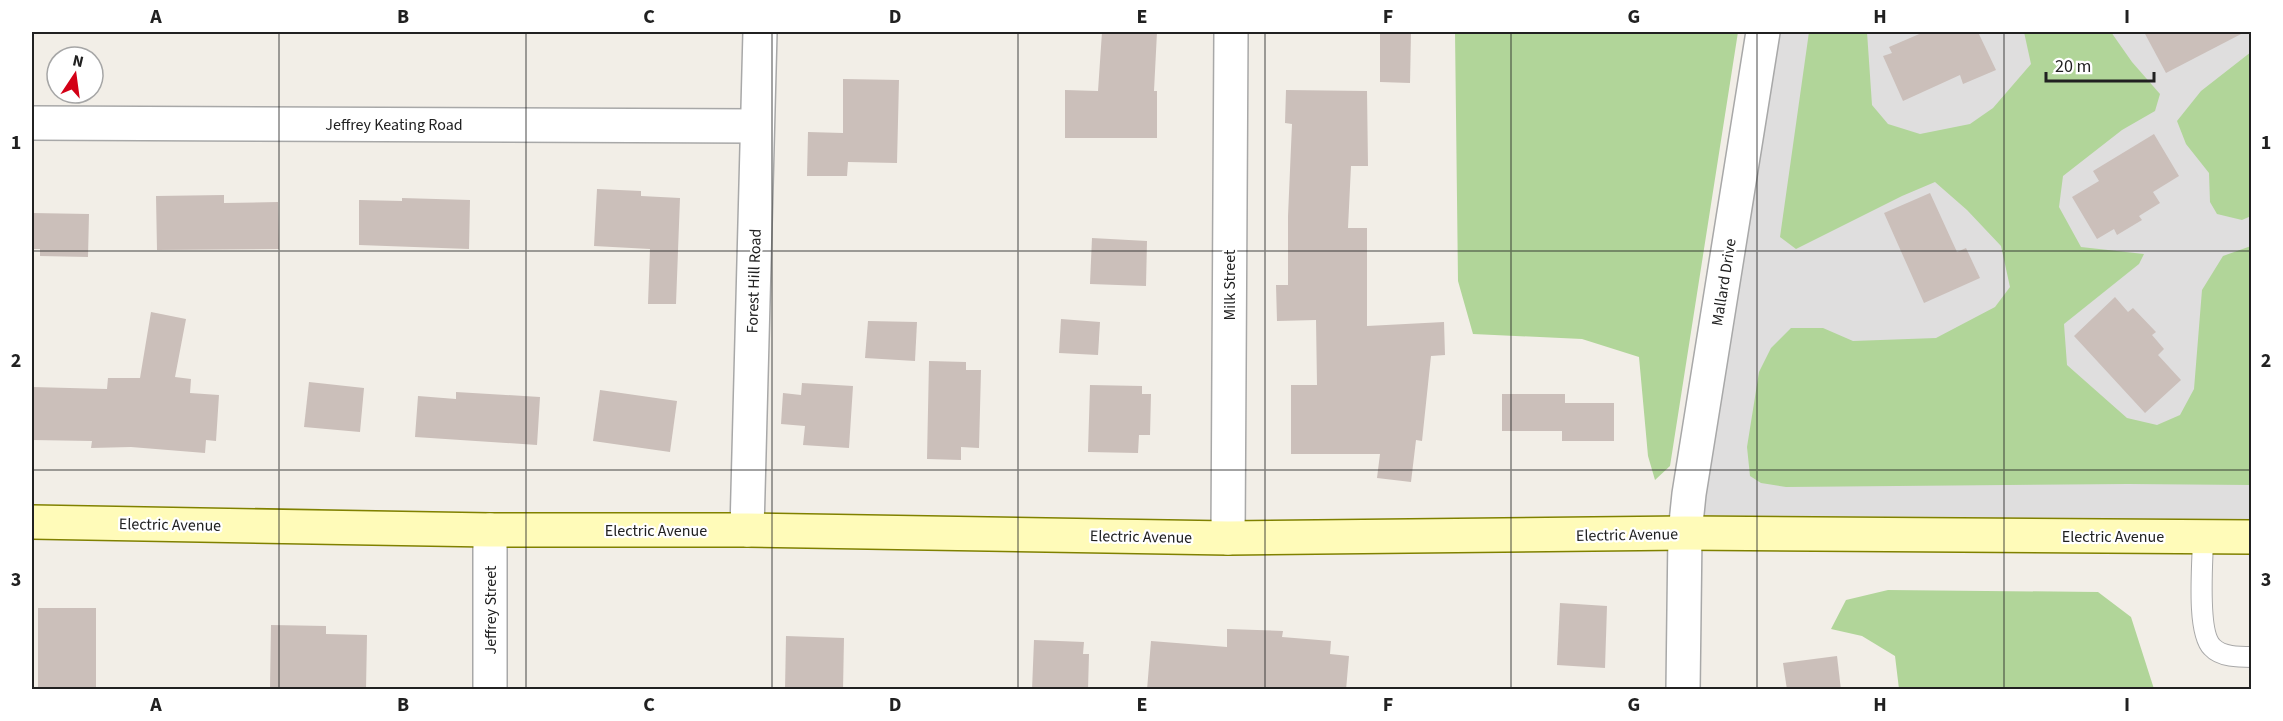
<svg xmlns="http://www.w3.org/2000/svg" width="2283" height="721" viewBox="0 0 2283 721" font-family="'Source Sans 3',sans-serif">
<rect width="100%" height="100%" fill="#f2eee7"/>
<!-- residential -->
<polygon fill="#dfdede" points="1764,32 2251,32 2251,537 1685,533"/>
<!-- forest -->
<g fill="#b1d599">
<polygon points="1455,32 1738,32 1670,466 1655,480 1648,456 1639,357 1582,339 1473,334 1458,281"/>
<polygon points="1809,32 1867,32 1872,105 1888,124 1920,134 1970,124 1993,108 2031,64 2024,32 2111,32 2132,62 2160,94 2155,111 2122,130 2063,176 2059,207 2081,247 2144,254 2139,264 2064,324 2067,365 2127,418 2157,425 2180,415 2194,389 2202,290 2223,256 2251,246 2251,485 2128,484 1786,487 1761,483 1750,476 1747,447 1759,372 1771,348 1791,328 1823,328 1853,341 1936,338 1995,307 2010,287 2001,246 1967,210 1935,182 1902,196 1796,249 1780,237"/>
<polygon points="2251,52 2251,216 2242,220 2217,214 2210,202 2209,173 2186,144 2177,121 2201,91"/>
<polygon points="1888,590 2098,592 2131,617 2154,689 1899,689 1895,656 1862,636 1831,629 1846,600"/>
</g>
<!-- building -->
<g fill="#cbbfba">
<polygon points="1102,32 1157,32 1154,91 1157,91 1157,138 1065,138 1065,90 1098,91"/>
<polygon points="1380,32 1411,32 1410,83 1380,82"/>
<polygon points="1924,32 1978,32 1996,70 1963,84 1960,75 1903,101 1883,56 1892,53 1889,47"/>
<polygon points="2144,32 2245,32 2166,73"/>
<polygon points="843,79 899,80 897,163 848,162 847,176 807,176 808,132 843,133"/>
<polygon points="1286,90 1367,91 1368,166 1351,166 1348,228 1367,228 1367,326 1444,322 1445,355 1431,356 1422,441 1416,440 1411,482 1377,478 1380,454 1291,454 1291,385 1317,385 1316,320 1277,321 1276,285 1288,285 1288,216 1292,124 1285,123"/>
<polygon points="2154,134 2179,176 2153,192 2160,203 2139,216 2142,220 2117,235 2114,229 2097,239 2072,197 2099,181 2093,171"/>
<polygon points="597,189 641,191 641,196 680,198 676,304 648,304 650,249 594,246"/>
<polygon points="1930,193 1957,252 1966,248 1980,278 1924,303 1884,213"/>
<polygon points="224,195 224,203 278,202 279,249 157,250 156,196"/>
<polygon points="402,198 470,200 469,249 359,245 359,200 402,201"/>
<polygon points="32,213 89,214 88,257 40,256 40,249 32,249"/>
<polygon points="1092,238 1147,241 1146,286 1090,284"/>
<polygon points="2115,297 2128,312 2133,308 2156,332 2152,335 2164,349 2158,355 2181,380 2145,413 2074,336"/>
<polygon points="151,312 186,319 175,377 191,379 190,393 219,395 216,441 206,440 205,453 131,447 91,448 92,441 32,440 32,387 107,389 108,378 140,378"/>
<polygon points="1061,319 1100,322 1098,355 1059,353"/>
<polygon points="868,321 917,322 915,361 865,358"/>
<polygon points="929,361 966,362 966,370 981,370 979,448 961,447 961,460 927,459"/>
<polygon points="309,382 364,388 360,432 304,427"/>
<polygon points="802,383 853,386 849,448 803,445 805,426 781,424 783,393 801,395"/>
<polygon points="1090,385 1142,386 1142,394 1151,394 1150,435 1139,435 1138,453 1088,452"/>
<polygon points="600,390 677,401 670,452 593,441"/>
<polygon points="456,392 540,397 537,445 415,437 418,396 456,399"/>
<polygon points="1502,394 1565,394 1565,403 1614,403 1614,441 1562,441 1562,431 1502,431"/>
<polygon points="1560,603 1607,606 1605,668 1557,665"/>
<polygon points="38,608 96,608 96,690 59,690 59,687 38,687"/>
<polygon points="271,625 326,626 326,634 367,635 366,690 270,688"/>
<polygon points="1227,629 1283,631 1282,637 1331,641 1330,654 1349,656 1346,690 1147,690 1151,641 1227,647"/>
<polygon points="786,636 844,638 843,690 785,690"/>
<polygon points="1034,640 1084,642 1083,654 1089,654 1088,690 1032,690"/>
<polygon points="1837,656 1841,690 1787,690 1783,663"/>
</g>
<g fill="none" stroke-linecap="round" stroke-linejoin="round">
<!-- lane casing -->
<g stroke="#a8a8a8" stroke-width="22">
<path id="lane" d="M2203,537C2203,560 2196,631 2212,647C2221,657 2239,657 2252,657"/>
</g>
<!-- street casing -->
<g stroke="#a8a8a8" stroke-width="36">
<g id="street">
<polyline points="32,123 757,126"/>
<polyline points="747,530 760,32"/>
<polyline points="1228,538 1231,32"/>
<polyline points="490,690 490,530"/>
<polyline points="1683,690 1685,533 1689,494 1763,32"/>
</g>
</g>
<!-- secondary casing -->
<g stroke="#808100" stroke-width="36">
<polyline id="secondary" points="32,522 490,530 747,530 1228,538 1685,533 2252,537"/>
</g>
<!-- lane -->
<use href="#lane" stroke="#fff" stroke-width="20"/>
<!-- street -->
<use href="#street" stroke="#fff" stroke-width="33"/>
<!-- secondary -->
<use href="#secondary" stroke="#fffbb9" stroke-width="33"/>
</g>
<!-- grid -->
<path fill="none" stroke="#212121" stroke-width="1.5" stroke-opacity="0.55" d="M279,32V690M526,32V690M772,32V690M1018,32V690M1265,32V690M1511,32V690M1757,32V690M2004,32V690M32,251H2252M32,470H2252"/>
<g text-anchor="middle" stroke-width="4.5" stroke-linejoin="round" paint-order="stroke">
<!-- street labels -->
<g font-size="16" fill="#212121" stroke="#fff">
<text x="394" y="130">Jeffrey Keating Road</text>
<text transform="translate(753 281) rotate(-88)" y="6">Forest Hill Road</text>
<text transform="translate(1723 282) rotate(-81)" y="6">Mallard Drive</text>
<text transform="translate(1229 285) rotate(-90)" y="6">Milk Street</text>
<text transform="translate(170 524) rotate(1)" y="6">Electric Avenue</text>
<text x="656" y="536">Electric Avenue</text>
<text transform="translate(1627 534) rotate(-1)" y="6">Electric Avenue</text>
<text transform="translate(1141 536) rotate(1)" y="6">Electric Avenue</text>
<text x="2113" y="542">Electric Avenue</text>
<text transform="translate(490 610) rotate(-90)" y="6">Jeffrey Street</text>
</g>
</g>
<!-- border -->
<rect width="2283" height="721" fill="none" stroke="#ffffff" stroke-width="66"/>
<!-- north arrow -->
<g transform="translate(75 75) rotate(13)"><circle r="28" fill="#ffffff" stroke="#a6a6a6" stroke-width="1.5"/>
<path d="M0-4.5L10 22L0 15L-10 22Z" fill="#d30016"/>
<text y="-9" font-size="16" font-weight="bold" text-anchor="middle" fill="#212121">N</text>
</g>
<!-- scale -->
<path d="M2046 72v9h108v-9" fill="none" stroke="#212121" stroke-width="3"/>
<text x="2055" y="72" font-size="18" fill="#212121" stroke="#ffffff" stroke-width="4.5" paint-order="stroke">20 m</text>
<rect x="33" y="33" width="2217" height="655" fill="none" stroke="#212121" stroke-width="2"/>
<g font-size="20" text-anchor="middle" font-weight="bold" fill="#212121">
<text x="156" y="23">A</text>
<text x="403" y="23">B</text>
<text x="649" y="23">C</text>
<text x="895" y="23">D</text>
<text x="1142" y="23">E</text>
<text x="1388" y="23">F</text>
<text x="1634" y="23">G</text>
<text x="1880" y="23">H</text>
<text x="2127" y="23">I</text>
<text x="16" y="149">1</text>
<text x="2266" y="149">1</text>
<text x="16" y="367">2</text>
<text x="2266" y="367">2</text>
<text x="16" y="586">3</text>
<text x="2266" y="586">3</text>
<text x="156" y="711">A</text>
<text x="403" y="711">B</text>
<text x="649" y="711">C</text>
<text x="895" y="711">D</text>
<text x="1142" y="711">E</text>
<text x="1388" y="711">F</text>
<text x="1634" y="711">G</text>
<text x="1880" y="711">H</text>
<text x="2127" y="711">I</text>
</g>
</svg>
